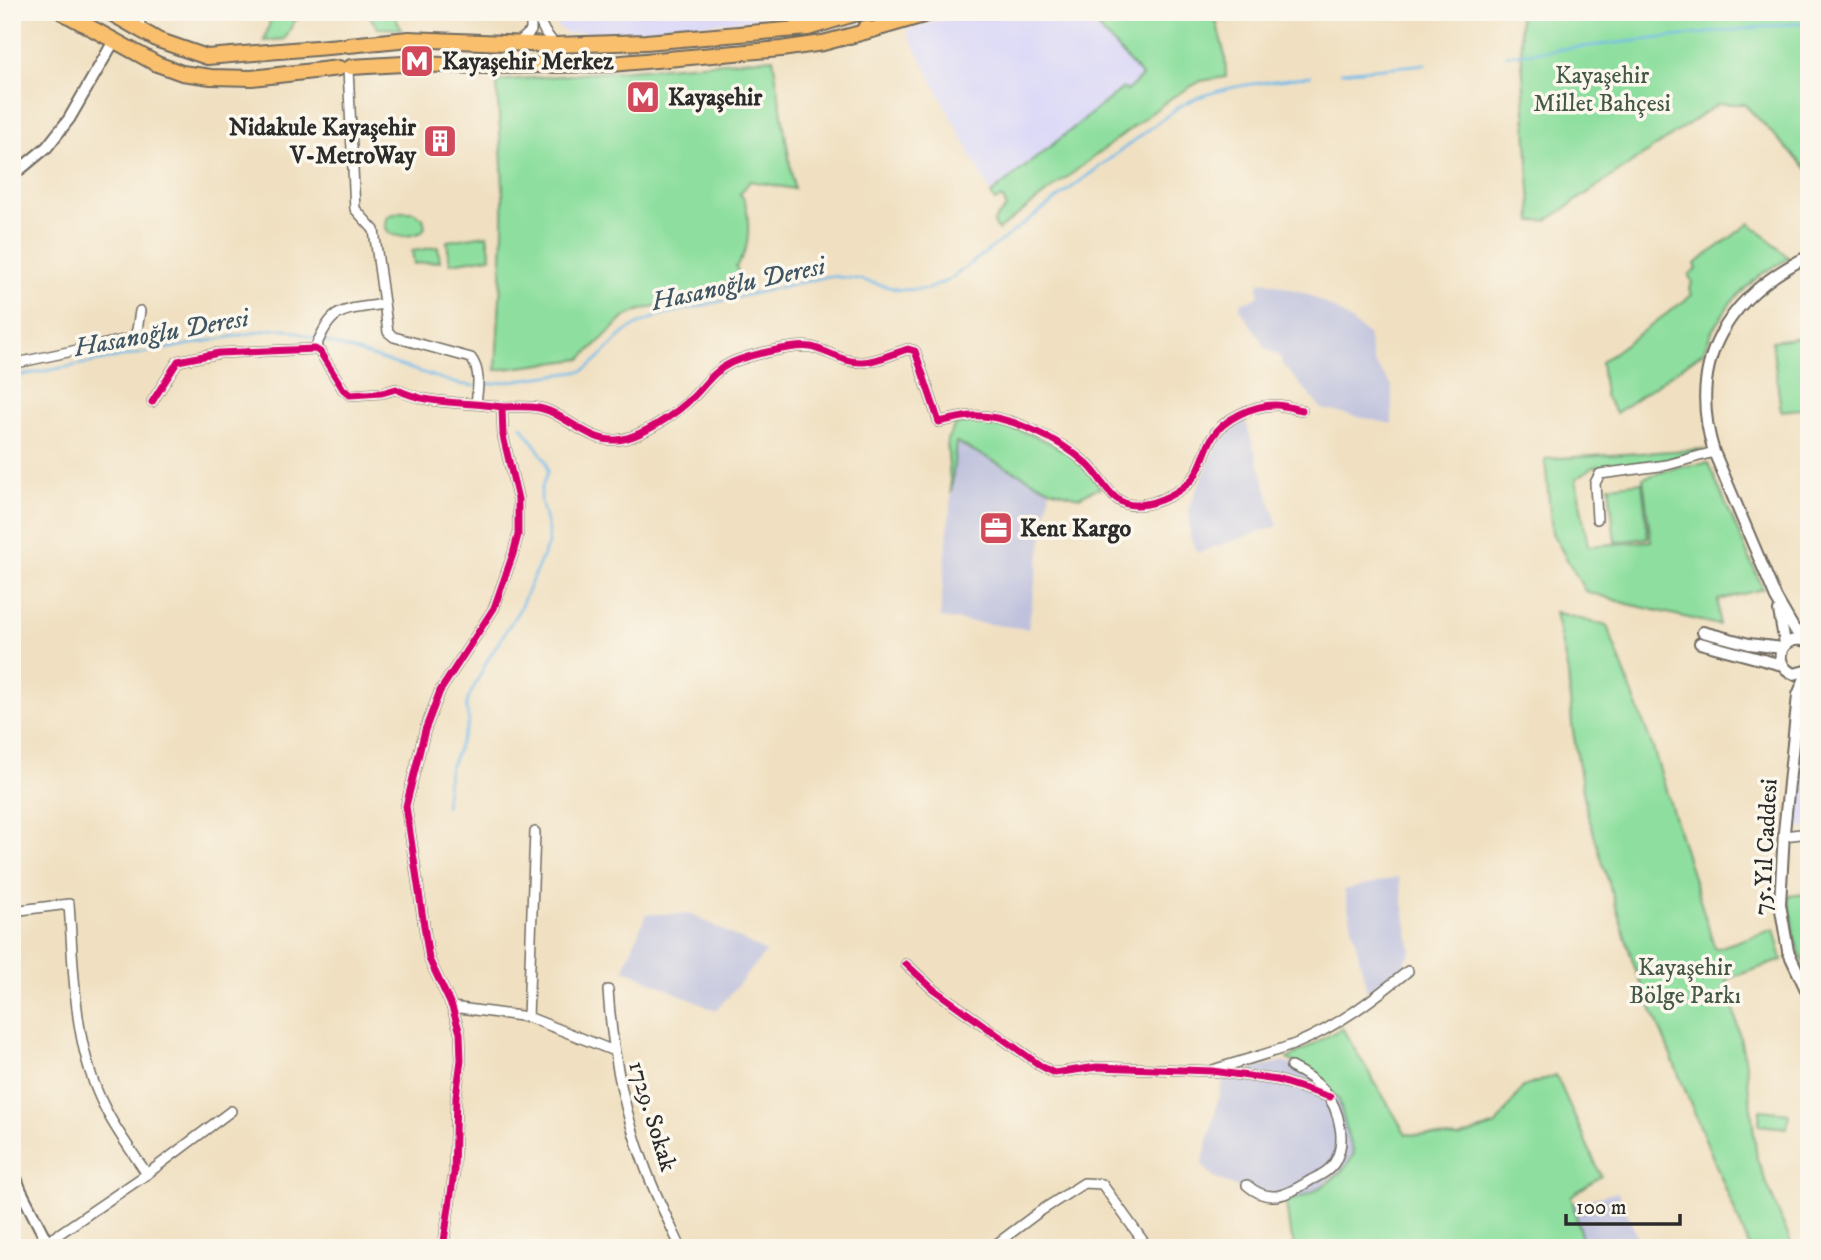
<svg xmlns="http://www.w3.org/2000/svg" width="1821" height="1260" viewBox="0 0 1821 1260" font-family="'IM FELL DW Pica',serif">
<rect width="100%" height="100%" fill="#fbf7ec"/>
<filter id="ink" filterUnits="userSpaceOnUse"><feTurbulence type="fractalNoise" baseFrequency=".0143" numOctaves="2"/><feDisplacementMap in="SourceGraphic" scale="14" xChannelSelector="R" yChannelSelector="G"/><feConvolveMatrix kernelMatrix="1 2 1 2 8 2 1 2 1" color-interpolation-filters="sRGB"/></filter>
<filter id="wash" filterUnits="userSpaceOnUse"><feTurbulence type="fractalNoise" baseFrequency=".00686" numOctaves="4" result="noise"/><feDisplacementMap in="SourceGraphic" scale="28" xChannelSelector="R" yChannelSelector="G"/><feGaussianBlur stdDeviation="1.57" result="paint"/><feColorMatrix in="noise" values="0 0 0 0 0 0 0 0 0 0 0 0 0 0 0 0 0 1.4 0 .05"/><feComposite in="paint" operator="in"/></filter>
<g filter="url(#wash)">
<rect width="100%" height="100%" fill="#f0e0c1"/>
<!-- built -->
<g fill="#d9d7f8">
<polygon points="551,12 760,12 762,19 632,30 566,33 559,28"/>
<polygon points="958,12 1084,12 1142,76 1126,92 1122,88 991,194 906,30 945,19"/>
<polygon points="1809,700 1809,827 1790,829"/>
</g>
<!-- industrial -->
<g fill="#c0c2dd">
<polygon points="1264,281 1307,294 1338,311 1368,335 1373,361 1392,386 1392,424 1322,409 1282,364 1281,358 1266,348 1239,307 1242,302 1255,299 1259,294 1258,284"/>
<polygon points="1245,419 1278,526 1197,553 1190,537 1189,507 1222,433 1238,420"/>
<polygon points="956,442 1050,489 1028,629 940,618"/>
<polygon points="1399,877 1411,951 1404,965 1367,992 1344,890"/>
<polygon points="646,914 691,914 766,952 716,1011 624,969"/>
<polygon points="1281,1062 1310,1070 1339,1100 1348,1137 1354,1152 1351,1162 1314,1191 1301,1199 1286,1202 1249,1193 1214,1177 1202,1165 1224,1076"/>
<polygon points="1618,1192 1642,1248 1584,1248 1573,1203"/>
</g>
<!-- green -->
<g fill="#8edf9f" stroke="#5c8565" stroke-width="2">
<polygon points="273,12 303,12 294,22 285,39 264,41"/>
<polygon points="367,12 393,12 401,29 378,28"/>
<polygon points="1084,12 1214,12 1225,56 1226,77 1201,81 1171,98 998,230 995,227 994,221 1006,208 1004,200 1000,198 995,201 991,194 1123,88 1127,91 1142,76"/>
<polygon points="1519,12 1809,12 1809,171 1744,104 1718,104 1548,220 1532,222"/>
<path d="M773,58L794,189L750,181L740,194C750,202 750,241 744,253C742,258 738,263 736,267L742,280L638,311L625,317L581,359L496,370C499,303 506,234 502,167C501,138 498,110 497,81Z"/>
<path d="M413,212L423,218L425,227L422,232C408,238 377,241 388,216L400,212Z"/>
<polygon points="1750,223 1789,258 1760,275 1731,302 1713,329 1703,352 1616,413 1605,396 1601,362 1692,295 1689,289 1692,283 1689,275 1697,269 1695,264"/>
<polygon points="487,235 491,257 450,263 447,241"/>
<polygon points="438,247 440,261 414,264 412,251"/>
<polygon points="1809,336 1809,408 1781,411 1772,341"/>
<path d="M974,421C1014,423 1085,450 1100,489H1095L1079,497L1050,489L956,442L951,494L947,440L955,425Z"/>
<polygon points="1705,449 1661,461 1593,467 1576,479 1588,546 1651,541 1643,478 1678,467 1708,463 1763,589 1718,600 1719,625 1628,604 1585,591 1552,533 1545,459"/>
<polygon points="1642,482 1648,538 1615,542 1609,486"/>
<polygon points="1555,612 1607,626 1653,748 1715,949 1774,929 1782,960 1727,979 1746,1065 1757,1159 1793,1248 1750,1248 1634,966 1586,808 1572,725 1568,673"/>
<polygon points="1806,894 1809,896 1808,976 1794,936 1788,896"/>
<path d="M1342,1028L1406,1134L1458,1138L1496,1125L1523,1087L1556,1075L1601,1176L1571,1196L1584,1248H1296L1290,1233L1286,1202C1309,1197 1347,1175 1354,1152L1348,1137L1339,1100L1310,1070L1287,1059Z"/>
<polygon points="1760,1110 1789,1113 1787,1128 1759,1125"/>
</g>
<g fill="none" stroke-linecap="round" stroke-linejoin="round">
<!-- stream -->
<g stroke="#71bae9" stroke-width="2.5">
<polyline points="1506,55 1809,22"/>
<polyline points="1341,72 1426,64"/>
<polyline points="12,377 274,329 286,329 458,384 475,386"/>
<path d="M482,385L583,371C598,362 608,348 621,336C633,325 646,321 661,315L829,276L858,279L900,290L928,289L949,280L1180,106C1220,84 1266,83 1311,76"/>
<polyline points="445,806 449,770 469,722 466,707 468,699 487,661 519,610 548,544 548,530 541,501 541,490 548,471 546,461 522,426"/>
</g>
</g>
</g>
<g filter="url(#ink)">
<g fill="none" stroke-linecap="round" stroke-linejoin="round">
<!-- minor casing -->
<g stroke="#706a60" stroke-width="12">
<g id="minor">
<polyline points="535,12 545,32 555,45"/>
<polyline points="518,43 531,31 531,19 529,12"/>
<path d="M348,69L355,209L374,230L388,332L394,337L471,358C481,371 478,388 476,403"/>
<path d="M315,349C332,306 341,311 384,304"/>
<polyline points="12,364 133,338 137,330 140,311"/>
<path d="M152,402L178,361L219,353L315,349L320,352L343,389L350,395L382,393L396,389C429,406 466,401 502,407L503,436L518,499V535L513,554L494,608L440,691L425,730L406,806L429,959L452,1007L460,1033L461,1060L456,1097L454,1173L443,1248"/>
<path d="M502,407C517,407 535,405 549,411C570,420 592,442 617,440C640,438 678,413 694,396C705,385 714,371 729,364C744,356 795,344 811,347C828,351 844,363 862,362C876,362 894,353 908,349L915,351L939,422C949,420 960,417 971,416C1006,413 1061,440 1087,464C1104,479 1111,507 1138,505C1157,504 1182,492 1194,477C1202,466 1205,450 1212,438C1223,419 1253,405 1276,405C1284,405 1294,409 1302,410"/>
<polyline points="1597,519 1595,483 1600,474 1667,465 1714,452"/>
<polyline points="1784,836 1809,833"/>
<path d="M12,911L69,904C74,972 73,1048 106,1110C117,1132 133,1153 147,1174"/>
<polyline points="906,964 933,989 1041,1066 1054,1073 1097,1067 1212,1071 1277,1080 1330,1097"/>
<path d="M608,990C612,1049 623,1109 644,1164C654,1192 668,1220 681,1248"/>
<polyline points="452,1007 528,1017 614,1051"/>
<polyline points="528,1017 535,832"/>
<path d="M1213,1070C1240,1061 1269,1054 1295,1044C1337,1027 1373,999 1408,971"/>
<path d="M1247,1185C1271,1206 1289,1193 1311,1180C1321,1175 1331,1170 1336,1160C1341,1150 1342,1138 1340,1127C1335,1096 1318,1080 1291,1067"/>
<polyline points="47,1242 147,1174 231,1111"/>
<polyline points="991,1248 1039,1212 1084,1183 1102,1184 1148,1248"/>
</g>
</g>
<!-- tertiary casing -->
<g stroke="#706a60" stroke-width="14">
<g id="tertiary">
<polyline points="135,12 142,31"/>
<polyline points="12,176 47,147 69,119 114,41"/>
<path d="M1809,256C1727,296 1686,362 1714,452L1776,598L1794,629L1809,643"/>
<polyline points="1779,611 1785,643"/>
<polyline points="1703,632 1749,644 1782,648"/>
<path d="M1806,641C1781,633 1770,664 1794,674L1809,670"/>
<polyline points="1700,643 1782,665"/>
<polyline points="1808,671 1798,695 1784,832 1780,904 1788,951 1809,996"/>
<polyline points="12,1168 21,1191 47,1242"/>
</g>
</g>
<!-- primary casing -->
<g stroke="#706a60" stroke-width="18">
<g id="primary">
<polyline points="62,12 157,64 182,73 211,77 252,78 339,68"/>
<polyline points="109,12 158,40 207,57 340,46"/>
<polyline points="865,28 872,30 934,12"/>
<polyline points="349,45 409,39 555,45 646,42 808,28 861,12"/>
<polyline points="351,67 403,64 489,66 611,64 781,49 823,43 872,30"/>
</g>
</g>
<!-- minor -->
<use href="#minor" stroke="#fff" stroke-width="9"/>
<!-- tertiary -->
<use href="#tertiary" stroke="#fff" stroke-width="10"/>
<!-- primary -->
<use href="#primary" stroke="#f9bf6d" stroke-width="14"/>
<!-- cycleway casing -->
<g stroke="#fbf7ec" stroke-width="11">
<g id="cycleway">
<path d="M152,402L178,361L219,353L315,349L320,352L343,389L350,395L382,393L396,389C429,406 466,401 502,407L503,436L518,499V535L513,554L494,608L440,691L425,730L406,806L429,959L452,1007L460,1033L461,1060L456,1097L454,1173L443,1248"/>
<path d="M502,407C517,407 535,405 549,411C570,420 592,442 617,440C640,438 678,413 694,396C705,385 714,371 729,364C744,356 795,344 811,347C828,351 844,363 862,362C876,362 894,353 908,349L915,351L939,422C949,420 960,417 971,416C1006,413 1061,440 1087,464C1104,479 1111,507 1138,505C1157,504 1182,492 1194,477C1202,466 1205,450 1212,438C1223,419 1253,405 1276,405C1284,405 1294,409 1302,410"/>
<polyline points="906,964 933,989 1041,1066 1054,1073 1097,1067 1212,1071 1277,1080 1330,1097"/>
</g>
</g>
<!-- cycleway -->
<use href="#cycleway" stroke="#d6006c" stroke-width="7"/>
</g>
</g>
<!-- icons -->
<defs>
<g id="metro-square" transform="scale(1.75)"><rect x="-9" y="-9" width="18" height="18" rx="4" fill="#d1495b" stroke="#fbf7ec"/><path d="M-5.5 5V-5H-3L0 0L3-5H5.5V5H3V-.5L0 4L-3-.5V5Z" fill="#fff"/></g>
<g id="building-square" transform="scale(1.75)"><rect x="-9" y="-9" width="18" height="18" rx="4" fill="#d1495b" stroke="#fbf7ec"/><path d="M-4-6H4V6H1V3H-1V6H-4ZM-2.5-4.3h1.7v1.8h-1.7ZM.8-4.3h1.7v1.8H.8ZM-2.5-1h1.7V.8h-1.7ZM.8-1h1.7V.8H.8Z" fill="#fff"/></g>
<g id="office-square" transform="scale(1.75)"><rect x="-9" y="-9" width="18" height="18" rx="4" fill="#d1495b" stroke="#fbf7ec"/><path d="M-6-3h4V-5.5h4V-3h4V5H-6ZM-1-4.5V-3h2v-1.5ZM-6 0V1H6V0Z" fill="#fff"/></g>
</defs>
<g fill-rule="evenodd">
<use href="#metro-square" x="417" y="61"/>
<use href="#metro-square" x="643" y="97"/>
<use href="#building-square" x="440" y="141"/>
<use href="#office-square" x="996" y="528"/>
</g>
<g text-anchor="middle" stroke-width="7" stroke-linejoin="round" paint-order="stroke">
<!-- poi labels -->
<g font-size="24" font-weight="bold" fill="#2b2b2b" stroke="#fbf7ec" text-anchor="start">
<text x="442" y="69">Kayaşehir Merkez</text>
<text x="668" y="105">Kayaşehir</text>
<text x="416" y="135" text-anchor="end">Nidakule Kayaşehir<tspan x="416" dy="28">V-MetroWay</tspan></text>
<text x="1020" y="536">Kent Kargo</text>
</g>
<!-- park labels -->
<g font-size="24" fill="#445848" stroke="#fbf7ec">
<text x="1602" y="83">Kayaşehir<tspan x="1602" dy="28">Millet Bahçesi</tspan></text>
<text x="1685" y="975">Kayaşehir<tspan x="1685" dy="28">Bölge Parkı</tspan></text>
</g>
<!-- street labels -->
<g font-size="24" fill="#2b2b2b" stroke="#fbf7ec">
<text transform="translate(1765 847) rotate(-87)" y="8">75.Yıl Caddesi</text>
<text transform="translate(653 1116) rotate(73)" y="8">1729. Sokak</text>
</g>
<!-- water labels -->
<g font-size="26" font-style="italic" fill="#405664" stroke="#fbf7ec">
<text transform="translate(738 283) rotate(-12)" y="9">Hasanoğlu Deresi</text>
<text transform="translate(161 332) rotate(-10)" y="9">Hasanoğlu Deresi</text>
</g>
</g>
<!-- margin -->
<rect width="1821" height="1260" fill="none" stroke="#fbf7ec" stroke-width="42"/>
<!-- scale -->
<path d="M1566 1214v10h114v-10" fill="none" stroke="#2b2b2b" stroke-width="3.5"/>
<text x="1576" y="1214" font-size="21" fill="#2b2b2b" stroke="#fbf7ec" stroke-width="5" paint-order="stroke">100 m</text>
</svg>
